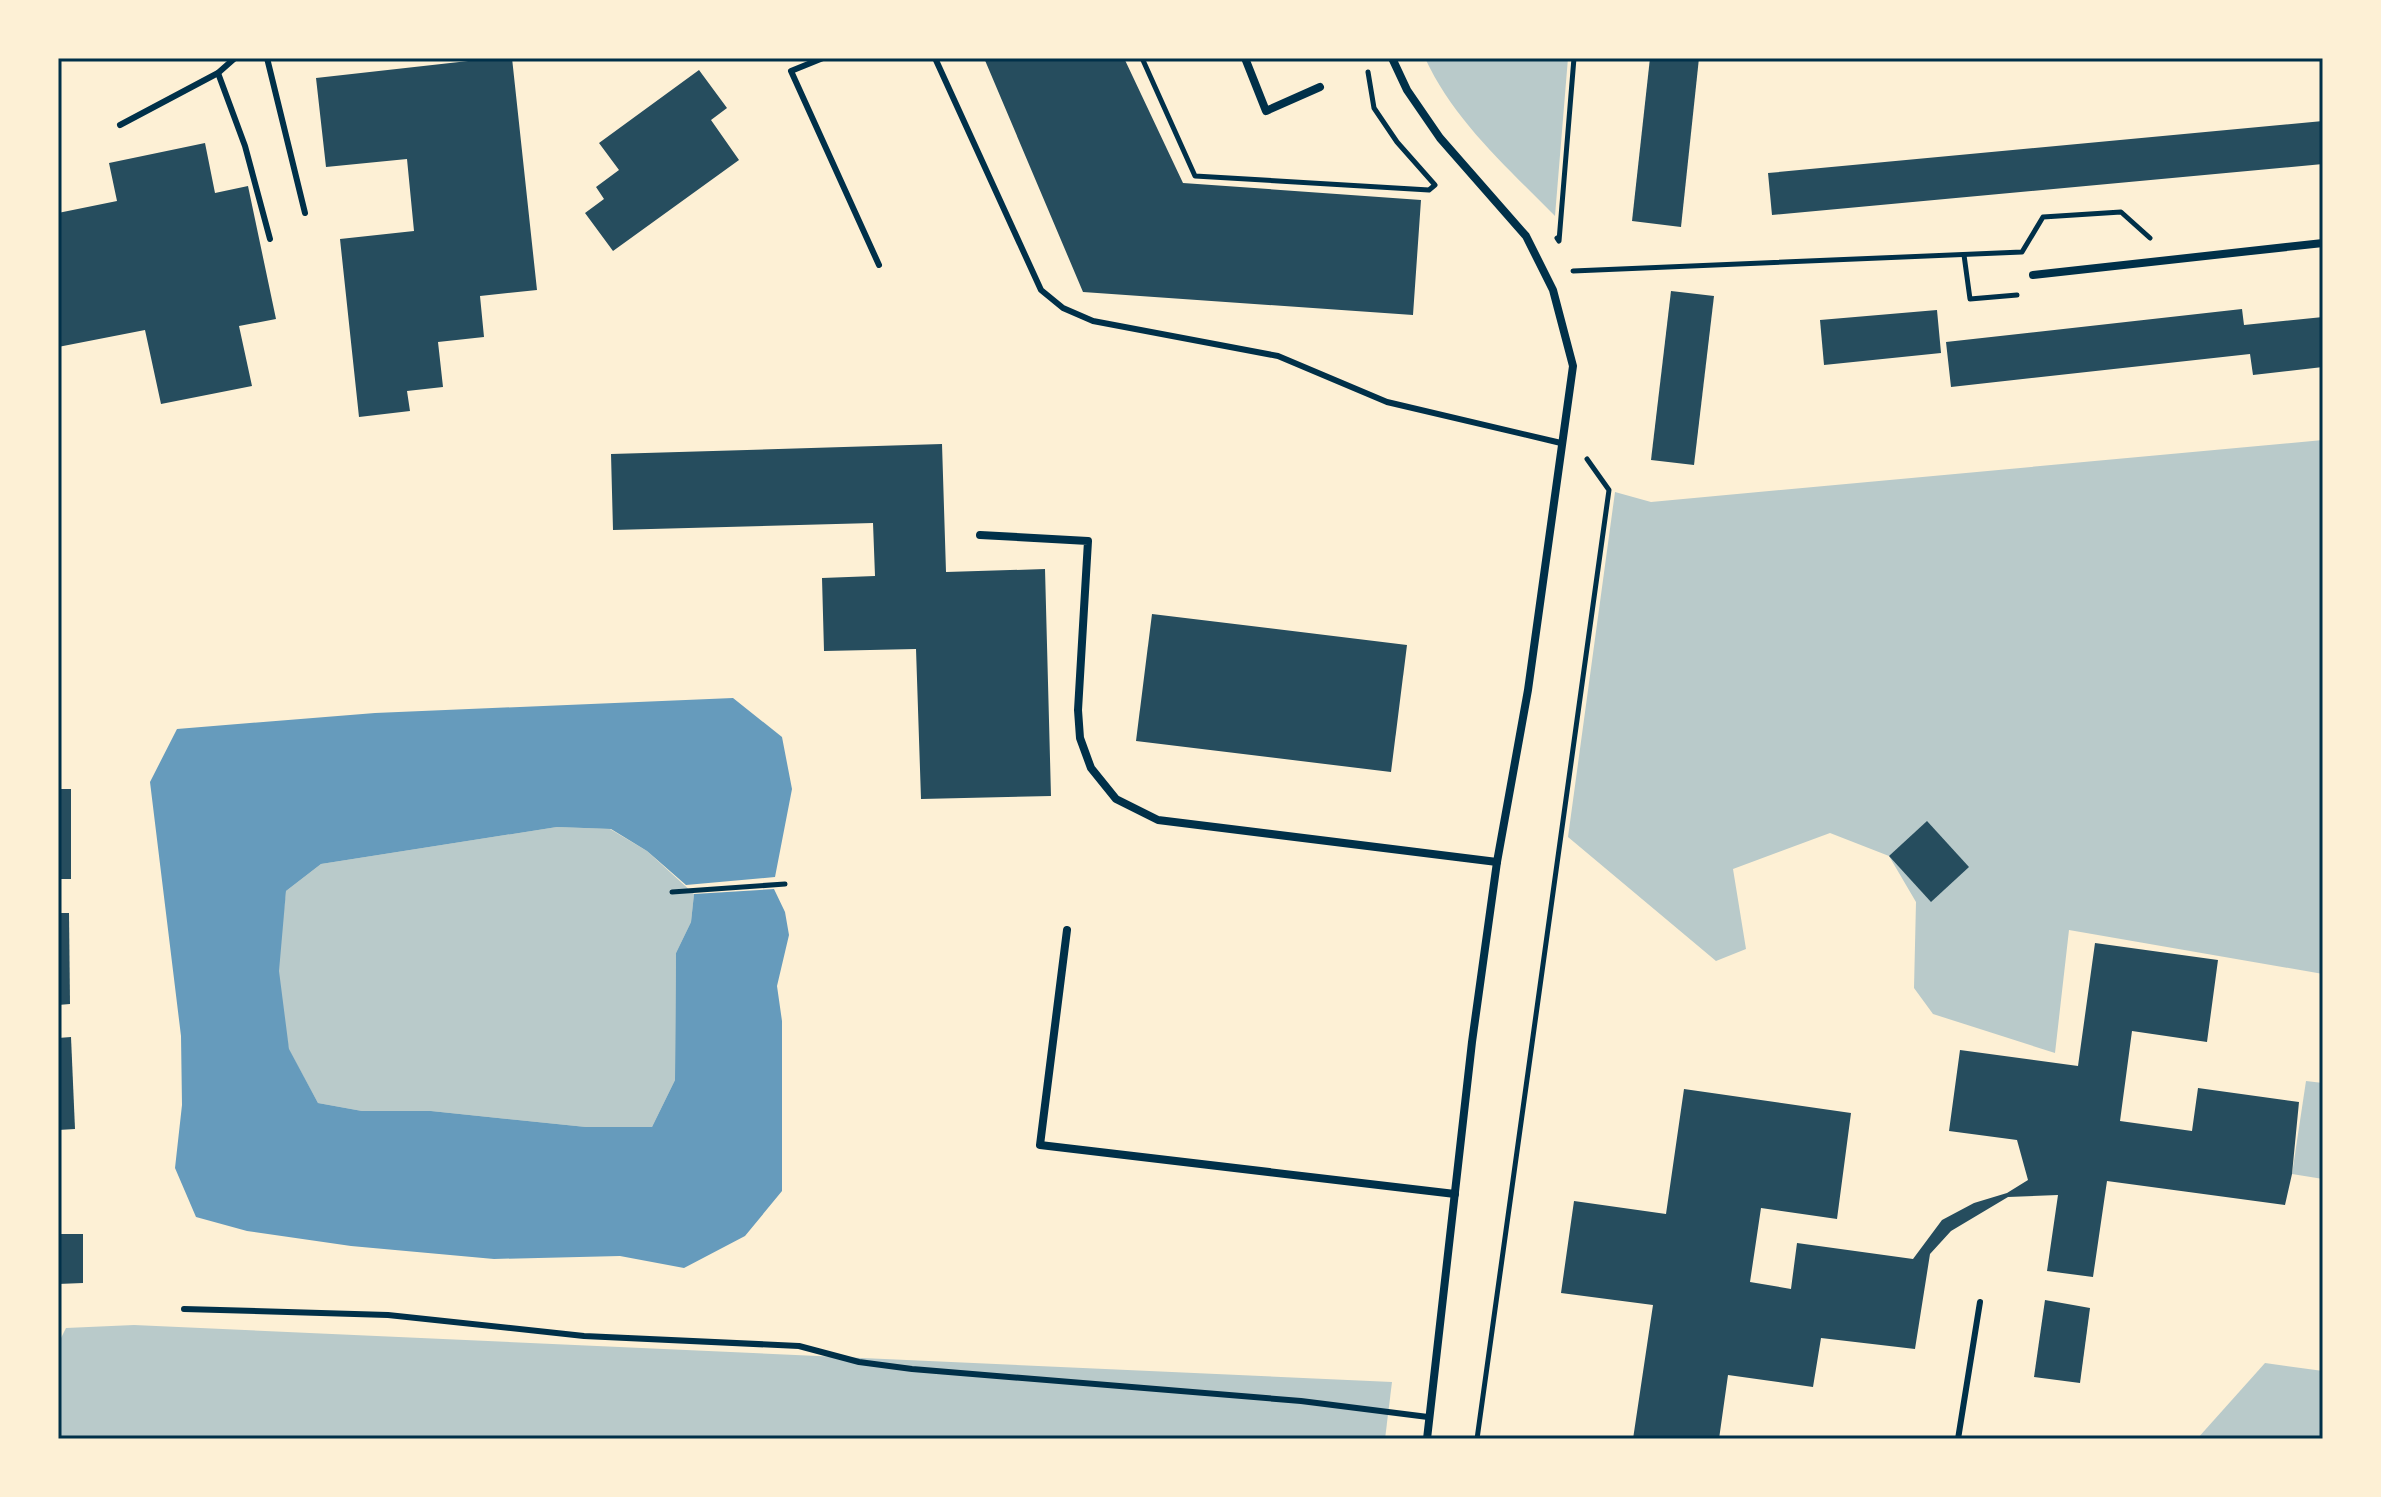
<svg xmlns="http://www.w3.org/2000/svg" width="2381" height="1497" viewBox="0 0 2381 1497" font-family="'Space Grotesk',sans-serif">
<rect width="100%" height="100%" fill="#fdf0d5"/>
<!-- green -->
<g fill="#b9caca">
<path d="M1425,58H1568L1555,216C1507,167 1454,121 1425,58Z"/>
<polygon points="2323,440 2323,974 2069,930 2055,1053 1933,1014 1914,988 1916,902 1889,856 1830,833 1733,869 1746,949 1716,961 1568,837 1615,492 1651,502"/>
<polygon points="557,827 610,829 647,851 694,894 691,922 676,953 675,1080 652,1127 586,1127 431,1111 362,1111 318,1103 289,1050 276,977 286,891 321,864"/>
<polygon points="2306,1081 2323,1083 2323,1179 2292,1174"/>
<polygon points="134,1325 1392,1382 1385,1439 58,1439 58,1344 66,1328"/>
<polygon points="2265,1363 2323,1371 2323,1439 2197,1439"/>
</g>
<!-- water -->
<polygon fill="#669bbc" points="733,698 782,737 792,789 775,877 686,885 647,851 611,829 557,827 321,864 286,891 279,971 289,1049 318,1103 362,1111 431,1111 586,1127 652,1127 675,1080 676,953 691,922 694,894 774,889 785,912 789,935 777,986 782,1021 782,1191 745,1236 684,1268 620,1256 494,1259 351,1246 247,1231 196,1217 175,1168 182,1105 181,1036 150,782 177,729 375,713"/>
<!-- building -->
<g fill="#264d5e">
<polygon points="495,58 512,58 537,290 480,296 484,337 438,342 443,387 407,391 410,411 359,417 340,239 414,231 407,159 326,167 316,78"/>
<polygon points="984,58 1124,58 1183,183 1421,200 1413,315 1083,292"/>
<polygon points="1650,58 1699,58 1681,227 1632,221"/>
<polygon points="699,70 727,108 711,120 739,160 613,251 585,213 604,199 596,187 619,170 599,143"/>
<polygon points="2323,121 2323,164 1772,215 1768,173"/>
<polygon points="205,143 215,193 248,186 276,319 239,326 252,386 161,404 145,330 58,347 58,213 117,201 109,163"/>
<polygon points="1671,291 1714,296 1694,465 1651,460"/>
<polygon points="2242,309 2244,325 2323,317 2323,367 2253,375 2250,354 1951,387 1946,342"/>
<polygon points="1937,310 1941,353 1824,365 1820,320"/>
<polygon points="942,444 946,572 1045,569 1051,796 921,799 916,649 824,651 822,578 875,576 873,523 613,530 611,454"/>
<polygon points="1152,614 1407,645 1391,772 1136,741"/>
<rect x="58" y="789" width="13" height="90"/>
<polygon points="1927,821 1969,867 1931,902 1889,856"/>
<polygon points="58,913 69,913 70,1004 58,1005"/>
<polygon points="2095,943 2218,960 2207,1042 2132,1031 2120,1121 2192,1131 2198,1088 2299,1102 2292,1174 2285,1205 2107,1181 2093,1277 2047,1271 2058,1195 2008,1197 1951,1231 1930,1254 1915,1349 1821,1338 1813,1387 1728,1375 1719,1439 1633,1439 1653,1305 1561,1293 1574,1201 1666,1214 1684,1089 1851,1113 1837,1219 1761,1208 1750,1282 1791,1289 1797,1243 1913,1259 1942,1220 1974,1203 2007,1193 2028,1180 2017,1140 1949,1131 1960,1050 2078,1066"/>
<polygon points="71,1037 75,1129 58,1130 58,1038"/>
<polygon points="58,1234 83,1234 83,1283 58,1284"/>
<polygon points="2045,1300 2090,1308 2080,1383 2034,1377"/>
</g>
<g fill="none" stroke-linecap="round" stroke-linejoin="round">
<!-- path -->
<g stroke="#003049" stroke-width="5">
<polyline points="1142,58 1195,176 1429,190 1435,185 1397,142 1374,108 1368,72"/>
<polyline points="1557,238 1559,241 1574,58"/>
<polyline points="1964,255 1970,299 2017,295"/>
<polyline points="1573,271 2022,252 2043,217 2121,212 2150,238"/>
<polyline points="672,892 785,884"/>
<polyline points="1477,1439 1609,490 1587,459"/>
</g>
<!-- service -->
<g stroke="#003049" stroke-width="6">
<polyline points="267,58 305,213"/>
<polyline points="823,58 791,71 879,265"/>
<polyline points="935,58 1041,290 1063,308 1093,321 1278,356 1387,402 1561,443"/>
<polyline points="218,73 245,146 270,239"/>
<polyline points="120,125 218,73 235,58"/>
<polyline points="184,1309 388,1315 584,1336 799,1346 859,1362 912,1369 1301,1401 1428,1417"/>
<polyline points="1958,1439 1980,1302"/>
</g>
<!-- minor -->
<g stroke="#003049" stroke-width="8">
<polyline points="1245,58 1266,111 1320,87"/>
<polyline points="1392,58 1407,90 1440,138 1526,236 1553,290 1573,366 1528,690 1497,862 1472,1042 1427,1439"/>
<polyline points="2033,275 2323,243"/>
<polyline points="980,535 1088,541 1078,710 1080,738 1091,768 1116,799 1158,820 1497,862"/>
<polyline points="1067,930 1040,1145 1455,1194"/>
</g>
</g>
<!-- border -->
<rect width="2381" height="1497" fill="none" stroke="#fdf0d5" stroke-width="120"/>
<rect x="60" y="60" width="2261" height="1377" fill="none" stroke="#003049" stroke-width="3"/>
</svg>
